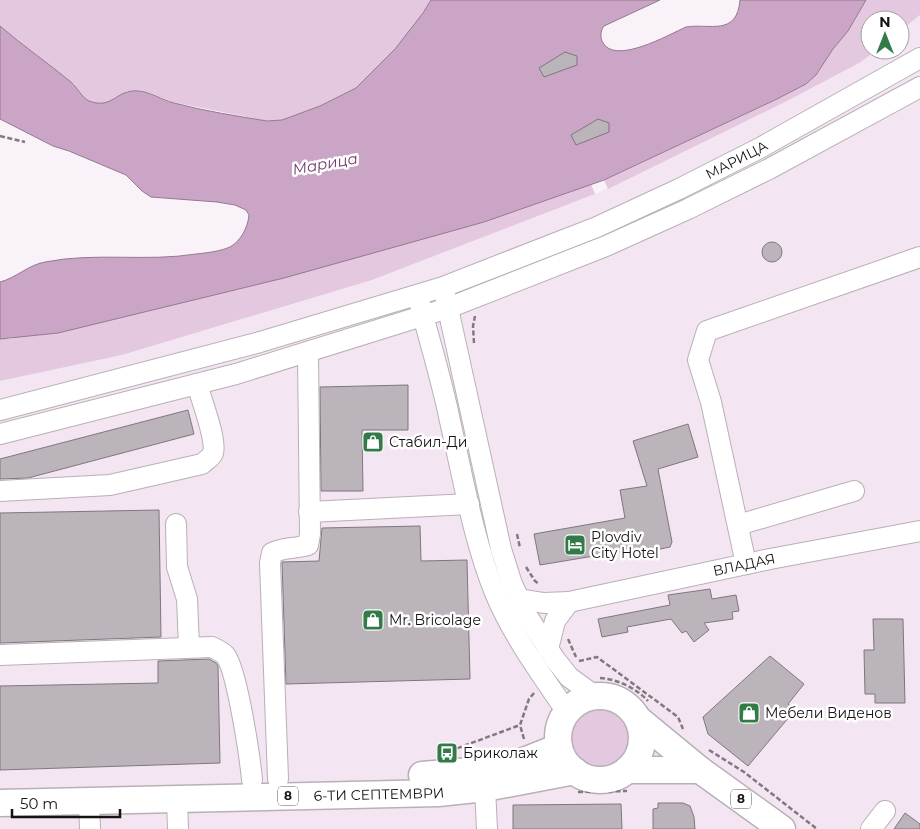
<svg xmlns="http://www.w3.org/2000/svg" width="920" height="829" viewBox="0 0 920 829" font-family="Montserrat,sans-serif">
<rect width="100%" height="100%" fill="#faf2f9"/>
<!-- built -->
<polygon fill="#f4e5f2" points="920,15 920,829 0,829 0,381 122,355 372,280 595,194 789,100 861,62 876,50 900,50 900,31"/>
<!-- green -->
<g fill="#e3c8df">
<polygon points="0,0 431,0 423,13 395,49 356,88 320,106 282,120 267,121 172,102 150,93 139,91 127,91 108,103 100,104 91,102 84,99 74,84 34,55 0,26"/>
<polygon points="866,0 920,0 920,15 900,31 900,20 870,20 870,50 876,50 861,62 789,100 608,189 604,180 777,99 806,84 816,75 833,49 848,31"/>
<polygon points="591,184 595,194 372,280 122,355 0,381 0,339 10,339 484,222"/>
<circle cx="601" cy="736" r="30"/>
</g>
<!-- water -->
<path fill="#caa5c5" stroke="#947990" d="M431,0H660L604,26C601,30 600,35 602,41C613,67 670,34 686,27C709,23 737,37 740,0H866L848,31L833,49L816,75L806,84L777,99L604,180L484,222L284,278L58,333L0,339V282C16,278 28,265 45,262C94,252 147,262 196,254C207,253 221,251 230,247C241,241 248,227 249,215L246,210L235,205L217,202L151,197L142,191L126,175L69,151L53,146L0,119V26C23,46 48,63 71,82C78,88 81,97 89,101C113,110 116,89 138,91C151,92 162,100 174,103C205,111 236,116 267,121L282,120L320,106L356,88L395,49L423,13Z"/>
<!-- building -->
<g fill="#bcb4bb" stroke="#7f777e">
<polygon points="565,52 577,56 577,65 544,77 539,68"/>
<polygon points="598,119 609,123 609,132 576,145 571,135"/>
<circle cx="772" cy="252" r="10"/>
<polygon points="408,385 408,430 362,430 363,491 321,491 320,387"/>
<polygon points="188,410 194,434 28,478 0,479 0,459"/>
<polygon points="688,424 698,457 658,469 672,542 670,547 631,555 630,550 540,565 534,534 625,518 620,490 647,486 633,441"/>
<polygon points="159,510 161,637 0,643 0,513"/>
<polygon points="420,526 421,561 467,560 470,679 286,684 282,562 319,561 322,528"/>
<polygon points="710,589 712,599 736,595 739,611 732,612 733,619 704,623 709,630 694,642 686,631 682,633 671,619 627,627 628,632 602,637 598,619 670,605 668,595"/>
<polygon points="873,619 903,619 905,703 875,703 875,694 865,694 864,650 874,650"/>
<polygon points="770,656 804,684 788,704 795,710 748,766 708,734 703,717"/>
<polygon points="209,659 216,663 218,666 220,763 0,770 0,686 158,683 158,661"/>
<polygon points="658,803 683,803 690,806 694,817 695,829 653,829 653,809 658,808"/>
<polygon points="621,804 622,829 513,829 513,805"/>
<polygon points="905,813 920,824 920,829 894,829"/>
</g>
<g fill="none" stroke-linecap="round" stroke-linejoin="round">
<!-- minor casing -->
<g stroke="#b8b0b7" stroke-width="22">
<g id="minor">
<polyline points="445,295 501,549 512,584 528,617 554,658 569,677 595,696"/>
<path d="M420,304C430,343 442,381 450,421C463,477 473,539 495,593C513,636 541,674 567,712"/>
<path id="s1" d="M0,410L260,342L443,287L597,227L679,189L758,149L920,58"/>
<polyline points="0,434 236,374 448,308 606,246 688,209 769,169 920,87"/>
<path d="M0,491L110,485L202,464C206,460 211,458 213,453C217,440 201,399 197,384"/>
<polyline points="309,512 469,504"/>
<polyline points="176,524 177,567 187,599 189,647"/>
<polyline points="738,525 854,491"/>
<polyline points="746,564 711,402 698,360 707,331 920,257"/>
<polyline points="519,599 544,603 569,602 555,621 548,649"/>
<path id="s2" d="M569,602L770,559L920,531"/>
<path d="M0,655L212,647C216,649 222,652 225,655C237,669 250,758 252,780"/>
<path d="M278,779L270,563L272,553C283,547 295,549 308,545L310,534L308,352"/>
<polyline points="485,788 487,829"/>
<polyline points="177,799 178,829"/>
<polyline points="89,801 90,829"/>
<polyline points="871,829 885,811"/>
</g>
</g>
<!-- major casing -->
<g stroke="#b8b0b7" stroke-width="29">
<g id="major">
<circle cx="600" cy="738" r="42"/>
<polyline points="638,719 700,770 782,829"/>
<polyline points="627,770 700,770"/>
<polyline points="422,775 483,770 516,764 559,747"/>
<path id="s3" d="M0,803L438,793L485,788L575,771"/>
</g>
</g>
<!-- path -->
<g stroke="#807a7f" stroke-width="2.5" stroke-dasharray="5 2.5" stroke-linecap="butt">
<polyline points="0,136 25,142"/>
<polyline points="474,343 473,326 475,316"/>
<polyline points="517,534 520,548"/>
<polyline points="526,567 535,581 539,584"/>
<polyline points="568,639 576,657"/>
<polyline points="579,661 597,657 678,717 683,729"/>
<path d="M600,678C617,679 636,688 648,701"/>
<polyline points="524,739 520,725 529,699 534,693"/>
<polyline points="709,750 744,772 817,829"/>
<polyline points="450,751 520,725"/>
<polyline points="578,792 627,791"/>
</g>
<!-- minor -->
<use href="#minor" stroke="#fff" stroke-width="20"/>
<!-- major -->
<use href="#major" stroke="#fff" stroke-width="26"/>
</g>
<!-- icons -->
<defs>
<g id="shop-square" transform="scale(1.125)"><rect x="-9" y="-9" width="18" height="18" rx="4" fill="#327a47" stroke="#fff"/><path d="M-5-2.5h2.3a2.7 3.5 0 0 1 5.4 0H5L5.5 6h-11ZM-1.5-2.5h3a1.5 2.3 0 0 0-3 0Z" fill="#fff"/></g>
<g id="hotel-square" transform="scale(1.125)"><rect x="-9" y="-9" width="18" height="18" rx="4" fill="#327a47" stroke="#fff"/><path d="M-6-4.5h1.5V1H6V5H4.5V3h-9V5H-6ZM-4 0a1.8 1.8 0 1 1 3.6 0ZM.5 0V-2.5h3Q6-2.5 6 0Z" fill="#fff"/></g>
<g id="bus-square" transform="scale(1.125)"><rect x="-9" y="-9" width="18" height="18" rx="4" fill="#327a47" stroke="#fff"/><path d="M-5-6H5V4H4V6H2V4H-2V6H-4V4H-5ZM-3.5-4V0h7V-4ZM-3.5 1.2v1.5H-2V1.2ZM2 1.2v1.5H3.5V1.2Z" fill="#fff"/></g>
</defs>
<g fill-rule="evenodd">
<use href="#shop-square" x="373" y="442"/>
<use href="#hotel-square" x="575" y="545"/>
<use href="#shop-square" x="373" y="620"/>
<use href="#shop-square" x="749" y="713"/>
<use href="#bus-square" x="447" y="753"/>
</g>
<g text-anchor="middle" stroke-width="5" stroke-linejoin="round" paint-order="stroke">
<!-- shield labels -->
<g fill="#fff" stroke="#5b595a" stroke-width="1">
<rect x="278" y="786.5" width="20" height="19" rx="4"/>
<rect x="731" y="789.5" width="20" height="19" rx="4"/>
</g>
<g font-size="12" font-weight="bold" fill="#151214">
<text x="288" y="800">8</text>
<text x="741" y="803">8</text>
</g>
<!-- street labels -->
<g font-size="14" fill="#151214" stroke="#fff">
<text dy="5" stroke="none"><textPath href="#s1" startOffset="780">МАРИЦА</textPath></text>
<text dy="5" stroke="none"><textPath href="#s2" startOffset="179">ВЛАДАЯ</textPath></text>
<text dy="5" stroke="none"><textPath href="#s3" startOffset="379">6-ТИ СЕПТЕМВРИ</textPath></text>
</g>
<!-- poi labels -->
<g font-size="14" fill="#151214" stroke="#fff" text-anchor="start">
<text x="389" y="447">Стабил-Ди</text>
<text x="591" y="542">Plovdiv<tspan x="591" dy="16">City Hotel</tspan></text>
<text x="389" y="625">Mr. Bricolage</text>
<text x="765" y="718">Мебели Виденов</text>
<text x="463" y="758">Бриколаж</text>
</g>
<!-- water labels -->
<g font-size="15" font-style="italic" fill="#6d3d68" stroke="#fff">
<text transform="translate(325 164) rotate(-10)" y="5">Марица</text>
</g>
</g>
<!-- north arrow -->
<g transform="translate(885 35)"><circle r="24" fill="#ffffff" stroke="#a1a0a1"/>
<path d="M0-4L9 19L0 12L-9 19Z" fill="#327a47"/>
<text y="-8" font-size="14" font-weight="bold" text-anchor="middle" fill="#151214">N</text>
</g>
<!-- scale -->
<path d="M12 809v8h108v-8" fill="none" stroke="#151214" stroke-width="2.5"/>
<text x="20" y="809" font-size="15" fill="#151214" stroke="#ffffff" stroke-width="4" paint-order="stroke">50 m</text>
</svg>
